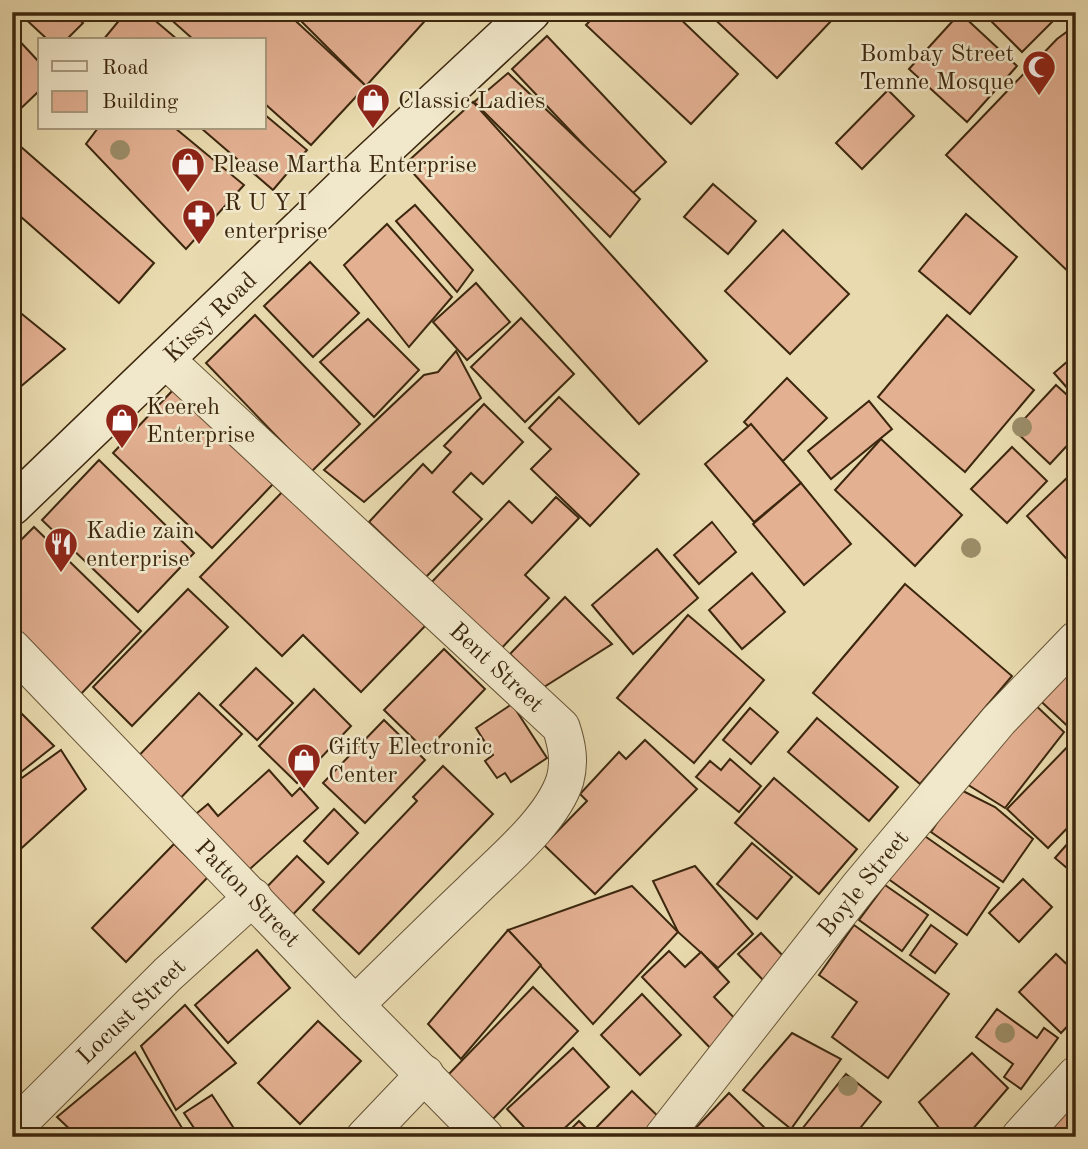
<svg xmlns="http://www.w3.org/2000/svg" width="1088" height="1149" viewBox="0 0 1088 1149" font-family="'Old Standard TT',serif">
<rect width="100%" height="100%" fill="#e9dbaf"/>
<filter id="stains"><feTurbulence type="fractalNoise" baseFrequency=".00286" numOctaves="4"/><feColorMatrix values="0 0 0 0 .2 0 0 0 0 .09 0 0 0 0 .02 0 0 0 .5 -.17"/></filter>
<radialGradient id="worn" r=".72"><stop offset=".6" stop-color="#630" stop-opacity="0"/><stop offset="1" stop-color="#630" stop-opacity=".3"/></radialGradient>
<!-- building -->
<g fill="#e3b092" stroke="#3c270e" stroke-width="2">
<polygon points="18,12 71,12 83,23 66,40 48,40"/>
<polygon points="126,12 145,12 178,40 103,40"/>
<polygon points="173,12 286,12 366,86 311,145 264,103 264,40 194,40 168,17"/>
<polygon points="292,12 433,12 366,86"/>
<polygon points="598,12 673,12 738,74 691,124 586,25"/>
<polygon points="707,12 826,12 833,19 777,78"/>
<polygon points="994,12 1062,12 1022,52 988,18"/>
<polygon points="960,13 1017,66 967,122 909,69"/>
<polygon points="1076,25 1076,279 946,155 1057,39"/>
<polygon points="12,33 40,63 40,90 12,117"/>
<polygon points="547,36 666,162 631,195 512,69"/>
<polygon points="508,73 640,199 610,237 474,102"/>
<polygon points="888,90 914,116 862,169 836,143"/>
<polygon points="473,102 707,361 639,424 405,164"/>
<polygon points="264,114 307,150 273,190 201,128 264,128"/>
<polygon points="98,128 175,128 244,185 186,249 86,144"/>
<polygon points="12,139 154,263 119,303 12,209"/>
<polygon points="713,184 756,221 728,254 684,217"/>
<polygon points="415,205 473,270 457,292 396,221"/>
<polygon points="966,214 1017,257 970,314 919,271"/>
<polygon points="387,224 452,297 409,347 344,265"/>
<polygon points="783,230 849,294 790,354 725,291"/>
<polygon points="310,262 359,313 313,357 264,306"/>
<polygon points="476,283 510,322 467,360 433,322"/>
<polygon points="12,306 65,349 19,388 12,383"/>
<polygon points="255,315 360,424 311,472 206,363"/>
<polygon points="947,315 1034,390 965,472 878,397"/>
<polygon points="521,318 574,374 525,422 471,367"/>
<polygon points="368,319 419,370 374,417 320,362"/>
<polygon points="456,351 481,398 364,502 324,470 424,375 438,372"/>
<polygon points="1076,354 1076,398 1054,373"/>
<polygon points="787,378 827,418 783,461 744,422"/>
<polygon points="1056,385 1076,403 1076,436 1050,464 1014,430"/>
<polygon points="174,389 273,484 212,548 113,453"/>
<polygon points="559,397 639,474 590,526 531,469 551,449 529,428"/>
<polygon points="869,401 892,429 831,479 808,451"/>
<polygon points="484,404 523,442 483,484 471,473 453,492 482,519 426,577 369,522 423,464 432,473 451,452 444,446"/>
<polygon points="751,424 801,483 754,522 705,464"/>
<polygon points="881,439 962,515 915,566 835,490"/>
<polygon points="1012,447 1047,481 1007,523 971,489"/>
<polygon points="99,460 194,553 138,612 42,520"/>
<polygon points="1072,473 1076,476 1076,569 1027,516"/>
<polygon points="801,483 851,544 804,585 753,524"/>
<polygon points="287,487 428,623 361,692 303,635 282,656 200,577"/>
<polygon points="556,497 579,518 525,575 549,598 497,653 427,587 509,501 532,523"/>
<polygon points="712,522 736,552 699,584 674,555"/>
<polygon points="34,527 141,631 79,696 12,631 12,549"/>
<polygon points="657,549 698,598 633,654 592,605"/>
<polygon points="752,573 785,612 742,649 709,610"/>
<polygon points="905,584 1012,676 920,784 813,693"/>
<polygon points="188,589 228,627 132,726 93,687"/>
<polygon points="565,597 612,644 544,687 510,654"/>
<polygon points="688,615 764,680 694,763 617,698"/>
<polygon points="444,649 485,689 426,751 384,710"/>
<polygon points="1076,653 1076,734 1032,693"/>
<polygon points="256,668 293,703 257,740 220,705"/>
<polygon points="314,689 351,726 297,783 259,746"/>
<polygon points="199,693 242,734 171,808 128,767"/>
<polygon points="1030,700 1064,732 1005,808 962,781"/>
<polygon points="12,704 54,746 12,779"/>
<polygon points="512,704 547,758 511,782 505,773 497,778 485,761 493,755 476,728"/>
<polygon points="750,708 778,732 751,764 723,740"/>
<polygon points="817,718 898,787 869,821 788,752"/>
<polygon points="384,720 425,760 365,823 323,783"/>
<polygon points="1076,738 1076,819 1048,848 1007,809"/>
<polygon points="645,740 697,789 595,894 544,845 587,801 580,794 619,752 626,759"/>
<polygon points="61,750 86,789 13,856 12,785"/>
<polygon points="730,759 761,786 739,812 696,777 710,761 721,770"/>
<polygon points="443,766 493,814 359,954 313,910 417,801 413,797"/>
<polygon points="269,770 292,796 300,788 318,808 242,876 191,818 208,804 218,816"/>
<polygon points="774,778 857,849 819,894 735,823"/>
<polygon points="959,789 995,807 1033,839 1003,882 931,832"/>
<polygon points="334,809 358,833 328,864 304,841"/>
<polygon points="919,832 999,888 967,935 887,878"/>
<polygon points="1076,834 1076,871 1074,874 1055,858"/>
<polygon points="752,843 792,877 757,919 717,884"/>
<polygon points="174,844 208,877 126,962 92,928"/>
<polygon points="297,856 324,882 283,925 256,898"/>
<polygon points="695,866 753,934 718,968 678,932 653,881"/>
<polygon points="1023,879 1052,907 1019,942 989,913"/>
<polygon points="885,885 928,915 902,951 859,920"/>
<polygon points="632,886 678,932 593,1024 508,930"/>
<polygon points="854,925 949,994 888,1078 832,1037 857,1002 819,975"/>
<polygon points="931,925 957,944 935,973 910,955"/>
<polygon points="508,930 541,965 461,1059 428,1024"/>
<polygon points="761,933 786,959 763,980 738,954"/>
<polygon points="257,950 290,988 228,1043 195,1005"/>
<polygon points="669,951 685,967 701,952 729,982 714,997 742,1026 715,1053 642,977"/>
<polygon points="1056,954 1076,973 1076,1017 1061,1033 1019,992"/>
<polygon points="533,987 578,1031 493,1119 448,1075"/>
<polygon points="642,994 681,1035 640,1075 601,1035"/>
<polygon points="185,1005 236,1063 176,1110 141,1046"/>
<polygon points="997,1009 1037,1038 1044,1028 1058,1038 1021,1089 1004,1077 1013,1064 976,1037"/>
<polygon points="318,1021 361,1061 300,1124 258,1083"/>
<polygon points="792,1033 841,1059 791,1129 743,1090"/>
<polygon points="573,1048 609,1087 555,1137 533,1137 507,1109"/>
<polygon points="135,1052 187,1136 78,1137 57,1117"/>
<polygon points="972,1053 1008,1088 966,1137 946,1137 919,1102"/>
<polygon points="846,1074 881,1102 853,1137 812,1137 802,1129"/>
<polygon points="632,1091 665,1123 653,1137 563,1137 579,1121 591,1133"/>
<polygon points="729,1093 766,1129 759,1137 687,1137"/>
<polygon points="212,1095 237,1133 232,1137 200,1137 184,1113"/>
<polygon points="1076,1097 1076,1137 1057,1137 1041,1122"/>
</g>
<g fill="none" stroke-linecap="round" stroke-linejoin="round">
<!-- minor casing -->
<g stroke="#675436" stroke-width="39">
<g id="minor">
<path d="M166,360L561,727C567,745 570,761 565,780C552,821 500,863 470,893C431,930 393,968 355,1005"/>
<polyline points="12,648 355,1005 485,1137"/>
<polyline points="12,1130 168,974 253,897"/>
<polyline points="365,1137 425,1074"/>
<polyline points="663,1137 859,887 999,720 1076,640"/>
<polyline points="1020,1137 1076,1075"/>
</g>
</g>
<!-- secondary casing -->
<g stroke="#3c270e" stroke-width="41">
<polyline id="secondary" points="12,506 350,181 531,12"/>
</g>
<!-- minor -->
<use href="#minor" stroke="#f1e8cb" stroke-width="37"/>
<!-- secondary -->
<use href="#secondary" stroke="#f1e8cb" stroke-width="38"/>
</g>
<!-- trees -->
<g fill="#9b8d68">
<circle cx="120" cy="150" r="10"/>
<circle cx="1022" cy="427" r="10"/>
<circle cx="971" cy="548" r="10"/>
<circle cx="1005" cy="1033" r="10"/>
<circle cx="848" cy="1086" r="10"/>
</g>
<!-- icons -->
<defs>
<g id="mosque-pin" transform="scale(1.75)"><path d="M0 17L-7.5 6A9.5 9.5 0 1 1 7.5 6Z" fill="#8f2418" stroke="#f1e8cb"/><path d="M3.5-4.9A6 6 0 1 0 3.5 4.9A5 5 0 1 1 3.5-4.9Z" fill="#fff"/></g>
<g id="shop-pin" transform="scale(1.75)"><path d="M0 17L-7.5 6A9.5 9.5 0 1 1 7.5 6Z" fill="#8f2418" stroke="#f1e8cb"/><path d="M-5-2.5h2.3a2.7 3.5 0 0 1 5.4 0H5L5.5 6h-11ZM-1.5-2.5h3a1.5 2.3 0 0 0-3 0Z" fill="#fff"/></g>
<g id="pharmacy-pin" transform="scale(1.75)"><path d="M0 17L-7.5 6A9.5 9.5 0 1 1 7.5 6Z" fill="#8f2418" stroke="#f1e8cb"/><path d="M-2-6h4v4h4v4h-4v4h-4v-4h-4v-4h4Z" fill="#fff"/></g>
<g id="restaurant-pin" transform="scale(1.75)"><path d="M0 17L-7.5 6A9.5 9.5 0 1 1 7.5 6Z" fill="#8f2418" stroke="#f1e8cb"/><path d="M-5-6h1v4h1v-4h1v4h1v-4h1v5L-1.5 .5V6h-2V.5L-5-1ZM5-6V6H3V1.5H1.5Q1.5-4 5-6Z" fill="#fff"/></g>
</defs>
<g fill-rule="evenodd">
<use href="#mosque-pin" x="1039" y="67"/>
<use href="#shop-pin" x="373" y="100"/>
<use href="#shop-pin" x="188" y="164"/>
<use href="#pharmacy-pin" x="199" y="216"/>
<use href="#shop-pin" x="122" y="420"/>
<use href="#restaurant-pin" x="61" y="544"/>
<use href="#shop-pin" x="304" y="760"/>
</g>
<g text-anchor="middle" stroke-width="5" stroke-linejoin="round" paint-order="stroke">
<!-- poi labels -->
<g font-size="24" fill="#3c270e" stroke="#f1e8cb" text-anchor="start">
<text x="1014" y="61" text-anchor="end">Bombay Street<tspan x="1014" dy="28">Temne Mosque</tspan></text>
<text x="398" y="108">Classic Ladies</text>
<text x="212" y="172">Please Martha Enterprise</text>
<text x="224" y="210">R U Y I<tspan x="224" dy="28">enterprise</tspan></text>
<text x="146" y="414">Keereh<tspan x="146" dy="28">Enterprise</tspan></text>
<text x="86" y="538">Kadie zain<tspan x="86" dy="28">enterprise</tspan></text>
<text x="328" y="754">Gifty Electronic<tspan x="328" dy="28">Center</tspan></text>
</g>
<!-- street labels -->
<g font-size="24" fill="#3c270e" stroke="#f1e8cb">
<text transform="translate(210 317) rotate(-44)" y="8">Kissy Road</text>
<text transform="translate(497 667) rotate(43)" y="8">Bent Street</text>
<text transform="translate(863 883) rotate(-51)" y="8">Boyle Street</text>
<text transform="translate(248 893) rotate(46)" y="8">Patton Street</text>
<text transform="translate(131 1011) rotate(-44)" y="8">Locust Street</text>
</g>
</g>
<!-- margin -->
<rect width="1088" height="1149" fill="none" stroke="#e9dbaf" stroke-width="42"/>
<rect x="14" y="14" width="1060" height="1121" fill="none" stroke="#3c270e" stroke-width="3.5"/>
<rect x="21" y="21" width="1046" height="1107" fill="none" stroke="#3c270e" stroke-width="2"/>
<!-- legend -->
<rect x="38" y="38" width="228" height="91" fill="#f1e8cb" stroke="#a99b7f" stroke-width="2"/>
<rect x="52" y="61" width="35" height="10" fill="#f1e8cb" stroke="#a99b7f" stroke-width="2"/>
<text x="102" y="74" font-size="21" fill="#3c270e">Road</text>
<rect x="52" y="91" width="35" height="21" fill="#e3b092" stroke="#a99b7f" stroke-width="2"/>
<text x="102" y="108" font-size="21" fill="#3c270e">Building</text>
<rect width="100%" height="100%" filter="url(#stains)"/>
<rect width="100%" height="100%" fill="url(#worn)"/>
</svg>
